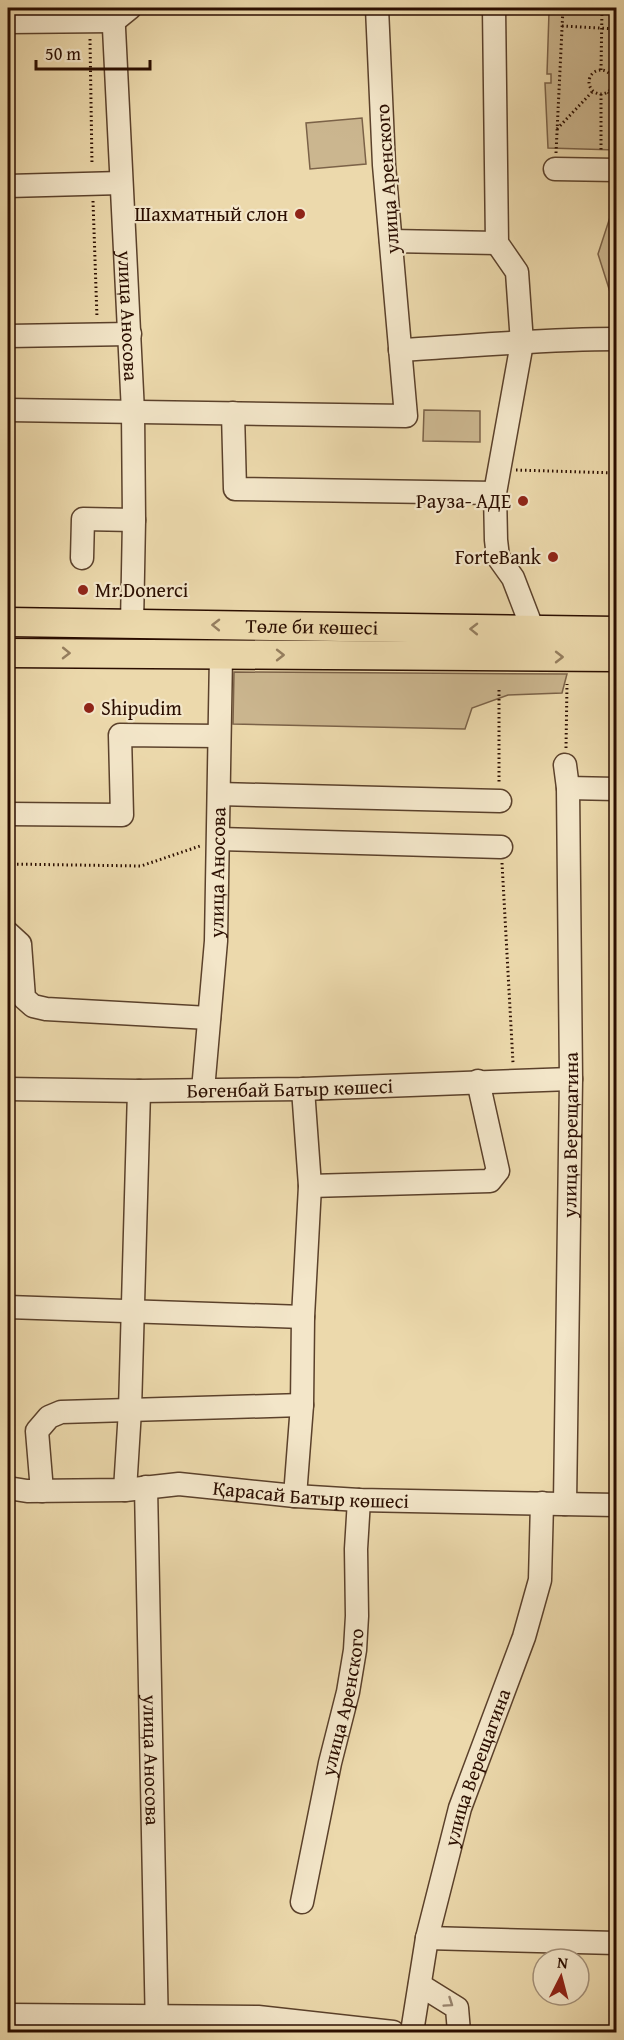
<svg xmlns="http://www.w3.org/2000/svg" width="624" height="2040" viewBox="0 0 624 2040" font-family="'Gentium Book Plus',serif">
<rect width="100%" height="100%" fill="#ecd9ac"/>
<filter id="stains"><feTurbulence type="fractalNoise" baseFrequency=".00333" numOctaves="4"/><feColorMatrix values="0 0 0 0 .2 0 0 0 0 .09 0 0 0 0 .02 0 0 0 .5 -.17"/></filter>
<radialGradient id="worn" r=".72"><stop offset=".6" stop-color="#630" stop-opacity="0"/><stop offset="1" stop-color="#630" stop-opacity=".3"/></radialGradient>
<!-- green -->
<g fill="#cbb68f" stroke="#7b6248" stroke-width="1.5">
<polygon points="550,8 616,8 616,150 548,148 545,83 551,83 551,74 547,74 549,12 554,13 554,10 550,10"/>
<polygon points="362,118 366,164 310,169 306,123"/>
<polygon points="616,207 616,300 611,295 598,254 613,208"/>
<polygon points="424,410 480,411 480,442 423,441"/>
<polygon points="234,672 567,674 562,693 508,695 472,708 465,729 233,724"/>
</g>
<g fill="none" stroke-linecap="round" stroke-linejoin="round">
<!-- minor casing -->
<g stroke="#5b412b" stroke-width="25">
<g id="minor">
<path id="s1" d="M113,8L133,412L134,520L132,624"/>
<polyline points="8,22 114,21 130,8"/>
<polyline points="555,169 616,170"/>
<polyline points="8,186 121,183"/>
<polyline points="391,241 497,243"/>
<polyline points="8,336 130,334"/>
<path d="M400,350C472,346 544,339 616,339"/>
<polyline points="8,410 406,416 384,165 377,8"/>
<polyline points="233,413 235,489 495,493 522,343 517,272 497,243 494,8"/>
<polyline points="495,493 496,540 498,557 513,578 533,630"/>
<polyline points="82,558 83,519 134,520"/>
<polyline points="568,788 616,789"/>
<polyline points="219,794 500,801"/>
<polyline points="8,814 122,815 120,735 219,736"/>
<polyline points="219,839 501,847"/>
<polyline points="8,933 20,944 24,998 33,1006 46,1009 209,1018"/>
<path id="s2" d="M8,1089L139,1091L303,1089L571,1079"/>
<path id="s3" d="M203,1090L216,941L221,655"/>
<polyline points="310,1186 490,1181 498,1171 478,1081"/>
<polyline points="8,1307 303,1317"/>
<path id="s4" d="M146,1487L157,2032"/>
<path id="s5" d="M8,1488L27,1491L125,1490L179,1484L295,1496L359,1500L616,1505"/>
<polyline points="125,1490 130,1410 139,1091"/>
<polyline points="42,1491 37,1431 49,1417 61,1412 302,1405"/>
<polyline points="295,1496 302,1405 303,1317 310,1186 303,1089"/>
<path id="s6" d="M565,1504L571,1079L568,788L565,765"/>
<path id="s7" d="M302,1902L330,1763L348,1692L355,1650L357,1616L356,1549L359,1500"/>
<polyline points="427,1938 616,1943"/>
<polyline points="420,1985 457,2008 459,2032"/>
<polyline points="8,2015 258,2017 393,2032"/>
<path id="s8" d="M412,2032L427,1938L460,1808L524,1637L540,1580L542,1503"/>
</g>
</g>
<!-- major casing -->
<g stroke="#2b0e00" stroke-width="31">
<g id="major">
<path id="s9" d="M8,622L616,631"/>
<polyline points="8,653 616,657"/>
</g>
</g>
<!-- path -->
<g stroke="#2b0e00" stroke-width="3" stroke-dasharray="1.5 3" stroke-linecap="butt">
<polyline points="562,26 616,29"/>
<polyline points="90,39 92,165"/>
<polyline points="601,70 602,8"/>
<circle cx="601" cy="82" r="12"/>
<polyline points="608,92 616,101"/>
<polyline points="601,94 601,152"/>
<polyline points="557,129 593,91"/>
<polyline points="556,153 563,8"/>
<polyline points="93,201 97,318"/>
<polyline points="516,470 616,473"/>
<polyline points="499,690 499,784"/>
<polyline points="566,748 567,684"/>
<polyline points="502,863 513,1063"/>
<polyline points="8,864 141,866 200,846"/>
</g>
<!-- minor -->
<use href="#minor" stroke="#f3e6c9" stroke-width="22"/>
<!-- major -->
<use href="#major" stroke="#ecd9ac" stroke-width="28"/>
</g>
<!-- one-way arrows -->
<defs><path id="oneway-chevron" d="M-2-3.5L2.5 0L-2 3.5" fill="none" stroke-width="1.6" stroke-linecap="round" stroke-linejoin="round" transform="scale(1.5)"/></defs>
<g stroke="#957e5f">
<use href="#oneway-chevron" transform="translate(216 625) rotate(-179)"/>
<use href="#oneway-chevron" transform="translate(474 629) rotate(-179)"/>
<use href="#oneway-chevron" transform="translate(66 653) rotate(1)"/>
<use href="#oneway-chevron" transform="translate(280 655)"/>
<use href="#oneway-chevron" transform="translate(559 657)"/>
</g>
<use stroke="#99856f" href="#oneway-chevron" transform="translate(449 2003) rotate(34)"/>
<!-- markers -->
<g fill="#8f2418" stroke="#f3e6c9" stroke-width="2">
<circle cx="300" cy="214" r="6"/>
<circle cx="523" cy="501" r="6"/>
<circle cx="553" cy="557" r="6"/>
<circle cx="83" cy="590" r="6"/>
<circle cx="89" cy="708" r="6"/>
</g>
<g text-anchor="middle" stroke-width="4.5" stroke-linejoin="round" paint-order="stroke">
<!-- street labels -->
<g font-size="20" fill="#2b0e00" stroke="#f3e6c9">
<text transform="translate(387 179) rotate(-94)" y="7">улица Аренского</text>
<text dy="7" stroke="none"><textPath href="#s1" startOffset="308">улица Аносова</textPath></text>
<text dy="7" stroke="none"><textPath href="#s9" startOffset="304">Төле би көшесі</textPath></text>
<text dy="7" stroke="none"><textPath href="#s3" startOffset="218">улица Аносова</textPath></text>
<text dy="7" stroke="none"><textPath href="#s2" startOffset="282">Бөгенбай Батыр көшесі</textPath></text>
<text dy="7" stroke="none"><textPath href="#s6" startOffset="369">улица Верещагина</textPath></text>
<text dy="7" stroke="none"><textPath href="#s5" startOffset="304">Қарасай Батыр көшесі</textPath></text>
<text dy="7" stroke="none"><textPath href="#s7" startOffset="204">улица Аренского</textPath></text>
<text dy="7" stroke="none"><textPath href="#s4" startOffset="273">улица Аносова</textPath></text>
<text dy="7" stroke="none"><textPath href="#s8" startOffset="273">улица Верещагина</textPath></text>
</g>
<!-- poi labels -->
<g font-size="20" fill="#2b0e00" stroke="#f3e6c9" text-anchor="end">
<text x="288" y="221">Шахматный слон</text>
<text x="511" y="508">Рауза- АДЕ</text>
<text x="541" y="564">ForteBank</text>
<text x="95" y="597" text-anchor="start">Mr.Donerci</text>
<text x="101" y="715" text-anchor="start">Shipudim</text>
</g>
</g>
<!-- margin -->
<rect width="624" height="2040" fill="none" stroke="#ecd9ac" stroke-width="30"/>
<rect x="9" y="9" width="606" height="2022" fill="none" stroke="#2b0e00" stroke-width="3"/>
<rect x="15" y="15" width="594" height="2010" fill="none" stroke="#2b0e00" stroke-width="1.5"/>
<!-- north arrow -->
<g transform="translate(561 1977) rotate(6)"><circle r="28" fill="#f3e6c9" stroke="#a39079" stroke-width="1.5"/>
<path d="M0-4.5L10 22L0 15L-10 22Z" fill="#8f2418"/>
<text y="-9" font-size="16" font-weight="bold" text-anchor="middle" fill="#2b0e00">N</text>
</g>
<!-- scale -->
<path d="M36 60v9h114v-9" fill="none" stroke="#2b0e00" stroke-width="3"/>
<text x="45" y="60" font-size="18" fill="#2b0e00" stroke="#f3e6c9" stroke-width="4.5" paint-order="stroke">50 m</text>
<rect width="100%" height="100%" filter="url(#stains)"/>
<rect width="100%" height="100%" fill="url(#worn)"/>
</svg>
